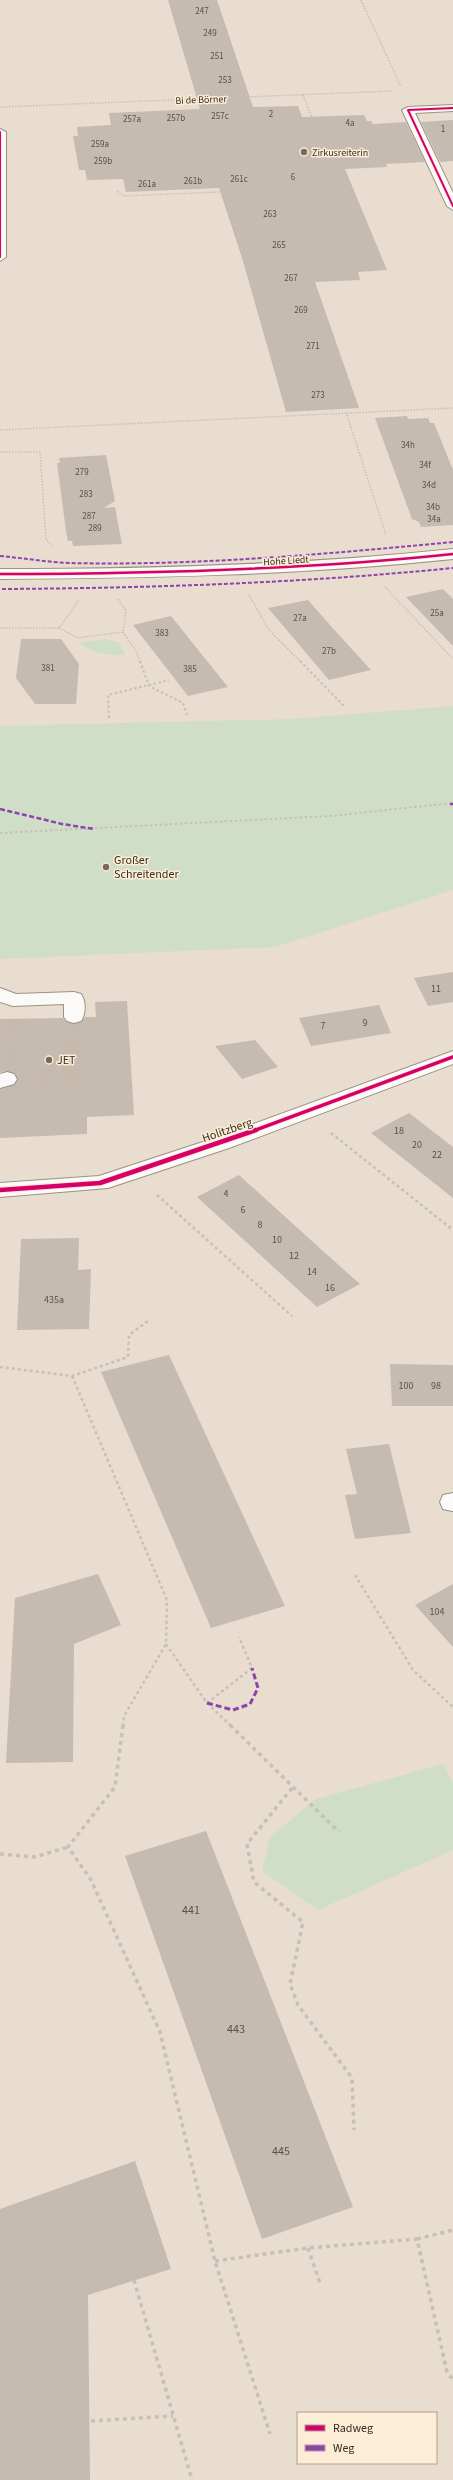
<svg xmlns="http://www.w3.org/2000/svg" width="453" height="2480" viewBox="0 0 453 2480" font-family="'Source Sans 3',sans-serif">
<rect width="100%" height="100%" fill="#e8ddce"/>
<!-- green -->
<g fill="#d0dec7">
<path d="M104,639L119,642L125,655C107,655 94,654 80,643Z"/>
<polygon points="453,706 453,890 275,947 0,959 0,726 292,719"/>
<polygon points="443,1764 453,1782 453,1850 318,1910 262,1871 270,1837 316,1799"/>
</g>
<!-- building -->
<g fill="#c5bbb1">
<polygon points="168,0 217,0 253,107 298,106 302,117 364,115 367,121 371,121 373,124 406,122 425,162 386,164 387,167 345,169 387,270 358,272 360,280 315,282 359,408 286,412 243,261 219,188 126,192 123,179 87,180 85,170 79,170 73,136 78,136 77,127 111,125 109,113 200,109"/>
<polygon points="453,120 453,161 440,162 421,122"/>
<polygon points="407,416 408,419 428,418 430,423 434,423 453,470 453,525 421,527 419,522 412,519 375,418"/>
<polygon points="106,455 115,501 104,508 115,507 122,544 73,546 72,541 68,541 66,531 57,463 60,463 59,458"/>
<polygon points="443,589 453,599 453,646 406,597"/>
<polygon points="308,600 338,634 371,670 329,680 268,608"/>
<polygon points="171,616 199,651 228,687 188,696 133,625"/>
<polygon points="21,639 61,639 79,664 76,704 35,704 16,678"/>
<polygon points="453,972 453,1002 428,1006 414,978"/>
<polygon points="127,1001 134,1115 87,1117 87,1134 0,1138 0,1089 14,1085 18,1080 14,1073 7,1071 0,1072 0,1019 63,1018 67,1022 74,1024 81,1022 85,1017 96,1017 95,1002"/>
<polygon points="379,1005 391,1033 311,1046 299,1018"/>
<polygon points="255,1040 278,1067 242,1079 215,1046"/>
<polygon points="409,1113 453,1147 453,1198 371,1133"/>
<polygon points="239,1175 324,1252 360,1284 317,1307 197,1197"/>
<polygon points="79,1238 78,1270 91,1269 89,1329 17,1330 21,1239"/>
<polygon points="169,1355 285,1606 211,1628 101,1372"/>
<polygon points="390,1364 453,1365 453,1406 392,1406"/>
<polygon points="389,1444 411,1533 355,1539 345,1495 357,1494 346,1449"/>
<polygon points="98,1574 121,1625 74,1644 73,1762 6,1763 15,1598"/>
<polygon points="453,1584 453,1647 415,1605"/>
<polygon points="206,1831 353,2207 262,2239 125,1856"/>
<polygon points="135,2161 171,2269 88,2295 90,2480 0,2480 0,2209"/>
</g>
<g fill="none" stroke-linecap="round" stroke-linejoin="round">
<!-- minor-tunnel -->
<g stroke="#c5baac" stroke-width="18" stroke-dasharray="18 10" stroke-linecap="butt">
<polyline points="12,1019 12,1077"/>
<polyline points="7,1079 74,1075 74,1017"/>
</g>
<!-- minor casing -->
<g stroke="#9a9287" stroke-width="2">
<g id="minor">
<polygon points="453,105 453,111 415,113 453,193 453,210 447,206 402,110 408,107"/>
<polygon points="0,129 6,132 6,257 0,261"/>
<path d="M453,549V559C302,575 152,578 0,579V569C152,569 302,565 453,549Z"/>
<path d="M0,988L16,994L74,992L81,994C86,1001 86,1014 81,1021L74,1023L67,1021L64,1017V1004L13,1006L0,1002Z"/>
<polygon points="453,1051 453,1064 229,1148 108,1188 0,1197 0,1183 99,1176 215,1138"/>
<polygon points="7,1072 14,1074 17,1079 14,1084 0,1088 0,1074"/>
<polygon points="453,1493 453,1511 452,1511 443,1509 440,1502 443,1495"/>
</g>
</g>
<!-- path-far3 -->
<g stroke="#c5c1ba" stroke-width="1.5" stroke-dasharray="1.5 1.5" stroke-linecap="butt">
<polyline points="361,0 401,87"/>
<polyline points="0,107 392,91"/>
<polyline points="316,127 163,132 149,140 155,160 172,165 328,159"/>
<polyline points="117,191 124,196 339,187 303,95"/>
<polyline points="346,412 386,535"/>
<polyline points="0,430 453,408"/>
<polyline points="0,452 40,452 46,539 53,547"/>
<polyline points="385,587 453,659"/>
<polyline points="249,595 269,630 301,662"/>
<polyline points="118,599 126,611 123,632 136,651 140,662"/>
<polyline points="0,628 59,628 79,600"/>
<polyline points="59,628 78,638 123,632"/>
</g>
<!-- path-far2 -->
<g stroke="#c5c1ba" stroke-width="2" stroke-dasharray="2.5 2.5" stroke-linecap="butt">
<polyline points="140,661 149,686 183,703 187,715"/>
<polyline points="300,661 345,707"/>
<polyline points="109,718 108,695 169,680"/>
<polyline points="0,833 330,816 453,803"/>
</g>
<!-- path-far1 -->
<g stroke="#c5c1ba" stroke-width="2.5" stroke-dasharray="3 3" stroke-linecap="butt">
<polyline points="331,1133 453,1230"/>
<polyline points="157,1195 292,1316"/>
<polyline points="0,1367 72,1376 128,1357 129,1335 148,1321"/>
<polyline points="72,1376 167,1600 166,1644 124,1716 123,1726"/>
<polyline points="355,1575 413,1670 453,1707"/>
<polyline points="166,1644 207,1703 231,1726"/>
<polyline points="207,1703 252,1668 239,1637"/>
</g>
<!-- path -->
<g stroke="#c5c1ba" stroke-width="3.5" stroke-dasharray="4 4" stroke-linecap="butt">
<polyline points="123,1725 115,1787 68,1847 91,1880 160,2032 215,2261 270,2434"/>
<polyline points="230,1725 339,1832"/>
<polyline points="292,1788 247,1844 254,1882 303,1922 290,1984 298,2005 352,2078 354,2130"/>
<polyline points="0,1854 35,1857 68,1847"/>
<polyline points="417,2239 453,2230"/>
<polyline points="308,2248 321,2286"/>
<polyline points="215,2261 308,2248 417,2239 447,2372 453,2380"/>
<polyline points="134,2280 192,2480"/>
<polyline points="91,2421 173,2416"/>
</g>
<!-- minor -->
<use href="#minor" fill="#fcfaf8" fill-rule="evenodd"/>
<!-- quiet-far2 -->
<g stroke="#8e44ad" stroke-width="2" stroke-dasharray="4 2" stroke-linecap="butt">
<path d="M0,556C23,558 46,562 69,563C197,566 326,554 453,542"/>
<path d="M2,589C153,588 303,583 453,568"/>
</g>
<!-- quiet-far1 -->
<g stroke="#8e44ad" stroke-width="2.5" stroke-dasharray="5 2.5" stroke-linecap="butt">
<polyline points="450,804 453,804"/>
<polyline points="0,809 62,824 94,829"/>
</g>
<!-- quiet -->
<polyline stroke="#8e44ad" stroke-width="3" stroke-dasharray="6 3" stroke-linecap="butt" points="207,1703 233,1710 250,1704 258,1688 252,1668"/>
<!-- cycleway-far3 casing -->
<g stroke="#fdecd6" stroke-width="3.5">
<g id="cycleway-far3">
<polyline points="453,108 408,110 453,206"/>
<polyline points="0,132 0,257"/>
</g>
</g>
<!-- cycleway-far2 casing -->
<g stroke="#fdecd6" stroke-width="4">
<path id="cycleway-far2" d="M0,574C152,574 302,570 453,554"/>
</g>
<!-- cycleway-far1 casing -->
<g stroke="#fdecd6" stroke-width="5.5">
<polyline id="cycleway-far1" points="253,1131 453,1057"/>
</g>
<!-- cycleway casing -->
<g stroke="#fdecd6" stroke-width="7">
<polyline id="cycleway" points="0,1190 100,1183 256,1130"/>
</g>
<!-- cycleway-far3 -->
<use href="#cycleway-far3" stroke="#d6006c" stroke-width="2"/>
<!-- cycleway-far2 -->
<use href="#cycleway-far2" stroke="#d6006c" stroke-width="2.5"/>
<!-- cycleway-far1 -->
<use href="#cycleway-far1" stroke="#d6006c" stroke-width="3.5"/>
<!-- cycleway -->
<use href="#cycleway" stroke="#d6006c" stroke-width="4.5"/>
</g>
<!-- markers -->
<g fill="#756c60" stroke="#fdecd6" stroke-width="1.5">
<circle cx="304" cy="152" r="4"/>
<circle cx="106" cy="867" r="4"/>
<circle cx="49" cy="1060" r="4"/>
</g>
<g text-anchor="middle" stroke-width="3" stroke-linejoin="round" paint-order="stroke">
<!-- far-number labels -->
<g font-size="9" fill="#5a5247">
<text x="202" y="14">247</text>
<text x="210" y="36">249</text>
<text x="217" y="59">251</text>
<text x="225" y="83">253</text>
<text x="271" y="117">2</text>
<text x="220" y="119">257c</text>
<text x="176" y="121">257b</text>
<text x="132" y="122">257a</text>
<text x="350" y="126">4a</text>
<text x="443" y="132">1</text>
<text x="100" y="147">259a</text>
<text x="103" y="164">259b</text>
<text x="293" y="180">6</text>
<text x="239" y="182">261c</text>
<text x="193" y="184">261b</text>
<text x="147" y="187">261a</text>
<text x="270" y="217">263</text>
<text x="279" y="248">265</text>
<text x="291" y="281">267</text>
<text x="301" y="313">269</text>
<text x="313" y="349">271</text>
<text x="318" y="398">273</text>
<text x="408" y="448">34h</text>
<text x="425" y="468">34f</text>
<text x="82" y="475">279</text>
<text x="429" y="488">34d</text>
<text x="86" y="497">283</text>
<text x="433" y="510">34b</text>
<text x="89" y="519">287</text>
<text x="434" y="522">34a</text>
<text x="95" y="531">289</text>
<text x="437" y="616">25a</text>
<text x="300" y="621">27a</text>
<text x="162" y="636">383</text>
<text x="329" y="654">27b</text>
<text x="48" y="671">381</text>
<text x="190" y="672">385</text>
</g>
<!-- far-street labels -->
<g font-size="10" fill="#372f24" stroke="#fdecd6">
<text transform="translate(201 99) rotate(-2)" y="4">Bi de Börner</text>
<text transform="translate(286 560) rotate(-4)" y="4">Hohe Liedt</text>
</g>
<!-- far-poi labels -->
<g font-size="10" fill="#372f24" stroke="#fdecd6" text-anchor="start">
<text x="312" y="156">Zirkusreiterin</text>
</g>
<!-- number labels -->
<g font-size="10" fill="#5a5247">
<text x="436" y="992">11</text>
<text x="365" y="1026">9</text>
<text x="323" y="1029">7</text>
<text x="399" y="1134">18</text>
<text x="417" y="1148">20</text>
<text x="437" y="1158">22</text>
<text x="226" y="1197">4</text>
<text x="243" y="1213">6</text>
<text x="260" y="1228">8</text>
<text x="277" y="1243">10</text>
<text x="294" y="1259">12</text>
<text x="312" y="1275">14</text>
<text x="330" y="1291">16</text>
<text x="54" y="1303">435a</text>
<text x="406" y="1389">100</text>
<text x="436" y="1389">98</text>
<text x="437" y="1615">104</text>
</g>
<!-- poi labels -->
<g font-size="12" fill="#372f24" stroke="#fdecd6" text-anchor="start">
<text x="114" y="864">Großer<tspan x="114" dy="14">Schreitender</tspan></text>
<text x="57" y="1064">JET</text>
</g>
<!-- street labels -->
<g font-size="12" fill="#372f24" stroke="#fdecd6">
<text transform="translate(227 1130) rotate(-19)" y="4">Holitzberg</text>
</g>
<!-- near-number labels -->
<g font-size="12" fill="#5a5247">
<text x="191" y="1914">441</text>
<text x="236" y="2033">443</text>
<text x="281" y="2155">445</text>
</g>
</g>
<!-- legend -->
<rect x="297" y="2412" width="140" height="52" fill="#fdecd6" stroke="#aea08f"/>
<rect x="305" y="2425" width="20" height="6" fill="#d6006c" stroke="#aea08f"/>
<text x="333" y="2432" font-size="12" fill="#372f24">Radweg</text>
<rect x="305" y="2445" width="20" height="6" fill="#8e44ad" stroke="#aea08f"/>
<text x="333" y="2452" font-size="12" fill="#372f24">Weg</text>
</svg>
